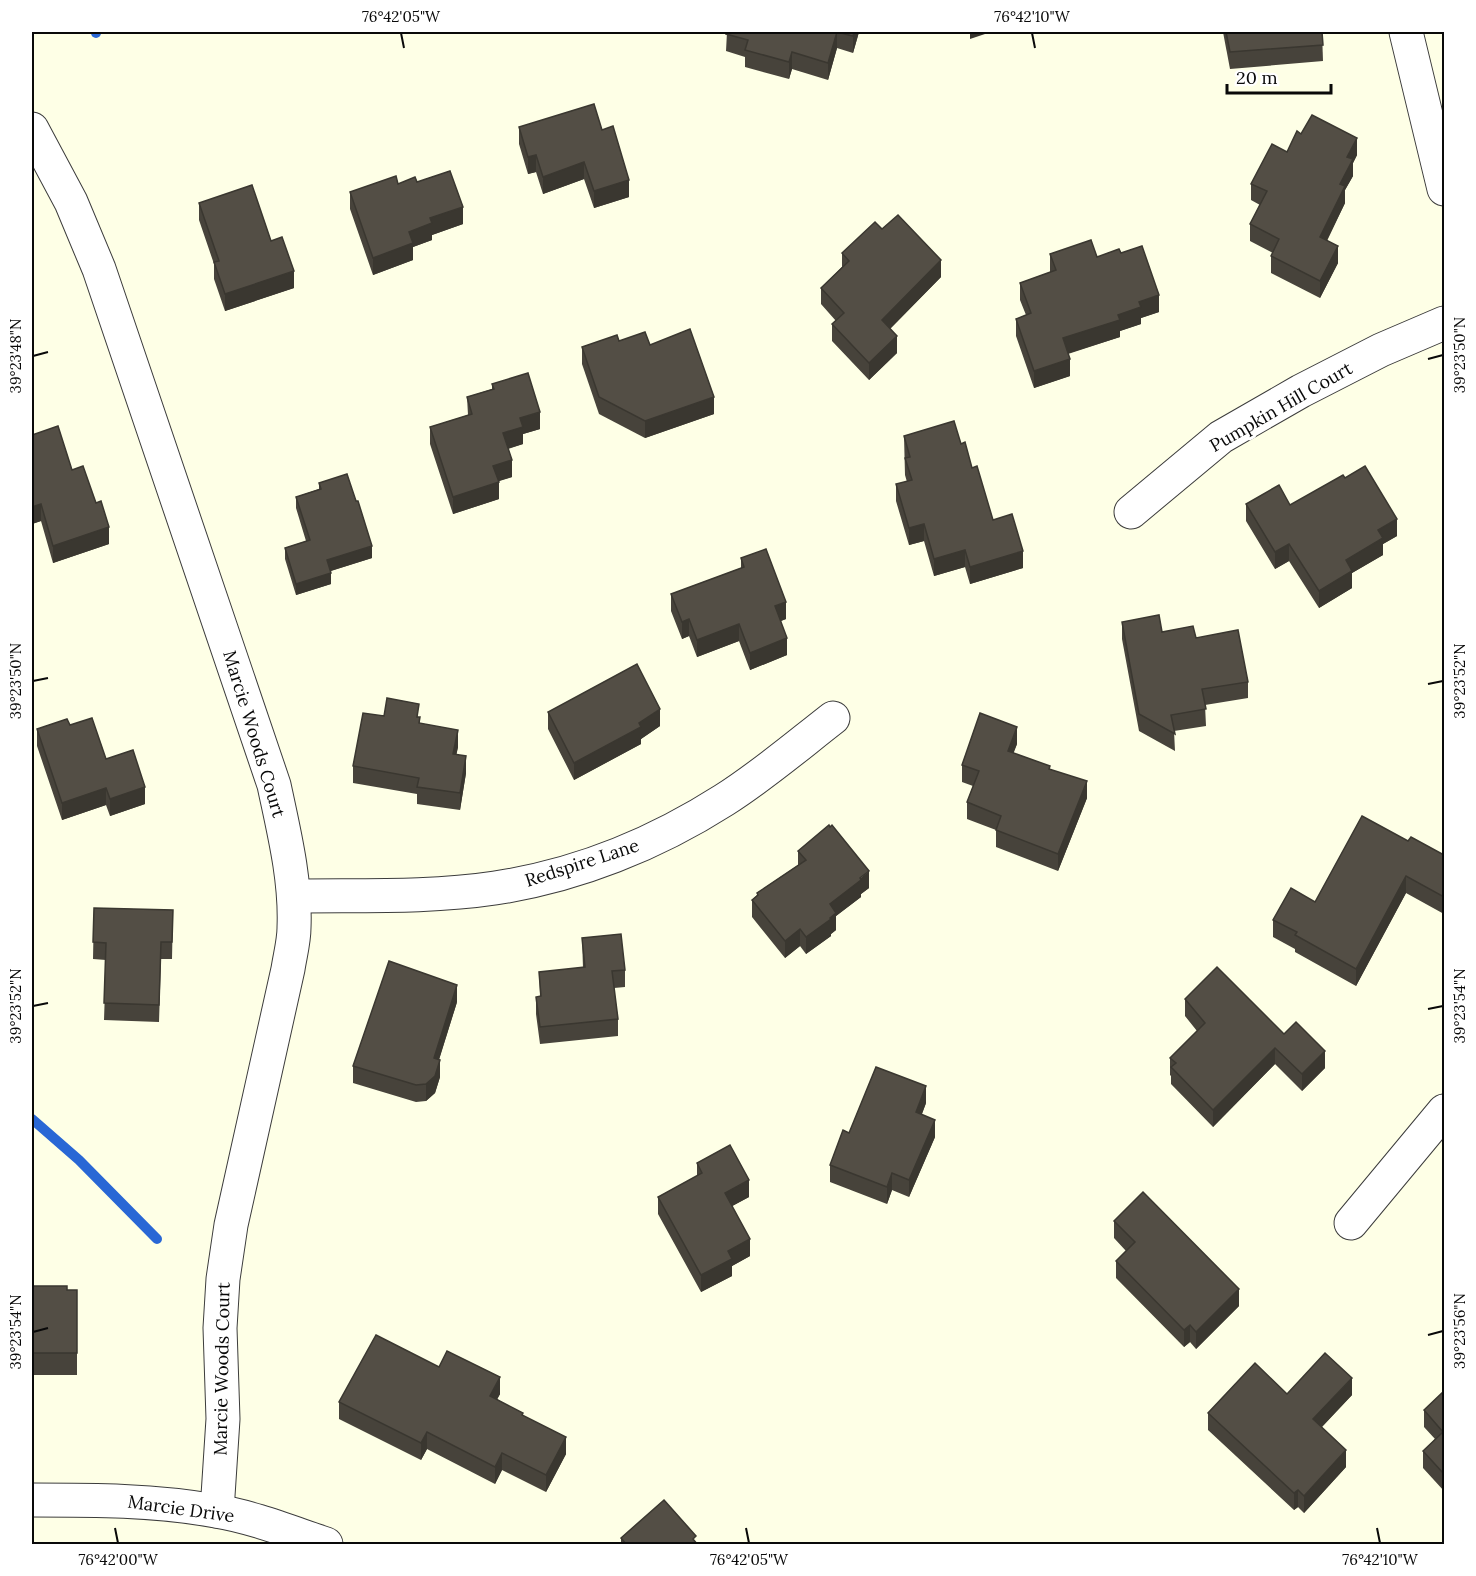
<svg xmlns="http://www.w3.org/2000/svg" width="1476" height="1576" viewBox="0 0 1476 1576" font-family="Lora,serif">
<rect width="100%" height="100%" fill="#feffe6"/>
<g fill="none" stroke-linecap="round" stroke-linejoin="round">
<!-- stream -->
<g stroke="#2967d5" stroke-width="10">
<polyline points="96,32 96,33"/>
<polyline points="32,1119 79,1160 157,1239"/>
</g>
<!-- minor casing -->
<g stroke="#3c3c3c" stroke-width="35">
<g id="minor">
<polyline points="1406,32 1444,189"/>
<path d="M32,129L71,202L99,269L274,785C284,832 296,880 294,928C294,941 290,956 288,969L231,1225L223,1279L220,1328L223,1419L217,1511"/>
<polyline points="1131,512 1221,437 1301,391 1381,350 1444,323"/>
<path d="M294,896C361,895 429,898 495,888C576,876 655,844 724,800C762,776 797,746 833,718"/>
<polyline points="1351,1223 1444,1111"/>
<path d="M32,1500C93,1500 155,1500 216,1511C253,1517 290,1532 326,1544"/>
</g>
</g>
<!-- minor -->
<use href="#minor" stroke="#fff" stroke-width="33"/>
</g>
<!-- wall -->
<g fill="#47433b">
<polygon points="727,32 859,32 853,53 837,48 828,80 792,69 789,79 745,67 745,57 726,51"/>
<polygon points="1223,32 1322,32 1323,61 1230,69"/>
<polygon points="519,127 602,130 629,197 594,208 584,179 543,194 536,172 528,174 519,144"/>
<polygon points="1301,134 1357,155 1353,163 1353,176 1345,190 1345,203 1327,241 1338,263 1320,298 1271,273 1271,256 1273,253 1250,241 1250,224 1260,205 1251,200 1251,184 1287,152"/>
<polygon points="417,182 463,224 432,235 432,240 413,247 413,260 373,275 350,209 350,192 398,184"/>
<polygon points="199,203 271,241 294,288 225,311 214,279 214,264 199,220"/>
<polygon points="882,229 941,277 890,329 897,353 869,380 832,341 832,324 836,321 821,304 821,288 842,267 842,253"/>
<polygon points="1121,253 1159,312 1141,318 1141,324 1120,331 1120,337 1068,354 1070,376 1034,388 1016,336 1016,319 1026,315 1020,300 1020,283 1050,272 1050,254 1097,257"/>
<polygon points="619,341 650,345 714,414 645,438 599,414 582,364 582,347"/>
<polygon points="492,384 540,429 523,434 523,444 508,449 512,477 498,481 499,499 453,514 430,444 430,427 468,415 467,397 492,389"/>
<polygon points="32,435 72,470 109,544 53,563 41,521 32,524"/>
<polygon points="904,436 961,444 972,468 993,520 1023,568 970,584 965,567 934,576 924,541 909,545 896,501 896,484 907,482 905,475"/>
<polygon points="1345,478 1397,536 1383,544 1383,555 1352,573 1352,588 1319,608 1289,561 1275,569 1246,521 1246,504 1290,505"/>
<polygon points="319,483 372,558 331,571 331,584 296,595 285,559 285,548 306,541 296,508 296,497 319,489"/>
<polygon points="741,558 786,619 781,621 787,655 750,670 739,641 697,657 689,636 682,639 671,611 671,594 741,568"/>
<polygon points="1122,622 1162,632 1196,638 1248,682 1248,698 1205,705 1206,726 1174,731 1175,751 1139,731 1122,639"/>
<polygon points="548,712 660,726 641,739 641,744 574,780 548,729"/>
<polygon points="384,716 419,717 420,724 458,747 456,755 466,773 460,810 417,804 417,794 353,783 353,766"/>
<polygon points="70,725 106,759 145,804 110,816 106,805 62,820 37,746 37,729"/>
<polygon points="1017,744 1013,753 1050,770 1087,798 1058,871 996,847 996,830 967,819 967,802 973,786 962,782 962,765"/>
<polygon points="1408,841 1444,855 1444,914 1406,893 1356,986 1295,952 1295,949 1273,937 1273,920 1315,902"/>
<polygon points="798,851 869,888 861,894 861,897 836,916 836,930 831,934 831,936 806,954 800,946 785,958 752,917 752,900 757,895 757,893 798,865"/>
<polygon points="94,908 173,910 172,959 161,959 159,1022 104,1020 106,960 93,959"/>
<polygon points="582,938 625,970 625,987 614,988 618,1019 618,1036 540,1044 536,1014 536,997 540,996 539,972 583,968"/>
<polygon points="1185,999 1284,1034 1325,1068 1302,1091 1275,1064 1213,1127 1171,1084 1171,1076 1170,1075 1170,1058 1197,1031 1185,1016"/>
<polygon points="457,1002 439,1060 440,1077 435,1093 426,1101 416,1102 353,1083 353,1066"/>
<polygon points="926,1103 922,1114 935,1137 909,1197 892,1190 887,1204 830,1182 830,1165 849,1133"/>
<polygon points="697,1163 749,1197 732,1206 750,1256 732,1266 732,1276 701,1292 658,1214 658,1197 697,1176"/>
<polygon points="1114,1221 1239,1306 1196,1349 1190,1342 1184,1347 1116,1278 1116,1261 1126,1251 1114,1238"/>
<polygon points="32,1286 67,1290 77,1290 77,1375 32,1375"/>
<polygon points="439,1367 500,1394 497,1399 523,1416 566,1454 546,1492 502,1470 495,1484 427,1449 421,1460 339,1419 339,1402"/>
<polygon points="1444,1391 1444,1491 1423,1468 1423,1451 1435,1439 1424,1427 1424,1410"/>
<polygon points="1287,1394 1352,1395 1322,1427 1346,1467 1304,1513 1298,1507 1294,1510 1208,1430 1208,1413"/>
<polygon points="621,1538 696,1542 698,1545 621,1545"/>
</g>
<!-- shaded-wall -->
<g fill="#3a3730">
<polygon points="837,32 837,48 828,80 828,63"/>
<polygon points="854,32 859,32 853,53 853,36"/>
<polygon points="970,32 991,32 970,39"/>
<polygon points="792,52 792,69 789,79 789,62"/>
<polygon points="1357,138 1357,155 1353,163 1353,176 1345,190 1345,203 1320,254 1320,237 1347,157"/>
<polygon points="536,155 536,172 528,174 528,157"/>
<polygon points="584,162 584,179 543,194 543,177"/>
<polygon points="629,180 629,197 594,208 594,191"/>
<polygon points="463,207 463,224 432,235 432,240 413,247 413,260 373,275 373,258 409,232 430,218"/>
<polygon points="1338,246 1338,263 1320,298 1320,281"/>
<polygon points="941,260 941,277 882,337 882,320"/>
<polygon points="294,271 294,288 225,311 225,294"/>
<polygon points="1159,295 1159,312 1141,318 1141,324 1120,331 1120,337 1063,355 1063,338 1139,302"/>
<polygon points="897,336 897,353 869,380 869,363"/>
<polygon points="1070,359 1070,376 1034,388 1034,371"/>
<polygon points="714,397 714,414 645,438 645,421"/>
<polygon points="540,412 540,429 523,434 523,444 503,450 503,433 520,418"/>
<polygon points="512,460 512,477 493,483 493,466"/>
<polygon points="499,482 499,499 453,514 453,497"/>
<polygon points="41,504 41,521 32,524 32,507"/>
<polygon points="1397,519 1397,536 1383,544 1383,555 1352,573 1352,588 1319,608 1319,591 1346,560 1378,530"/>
<polygon points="924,524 924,541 909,545 909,528"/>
<polygon points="109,527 109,544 53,563 53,546"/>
<polygon points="1289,544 1289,561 1275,569 1275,552"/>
<polygon points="372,546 372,558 327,572 327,560"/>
<polygon points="965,550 965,567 934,576 934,559"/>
<polygon points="1023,551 1023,568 970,584 970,567"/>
<polygon points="331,573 331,584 296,595 296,584"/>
<polygon points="786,602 786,619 775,623 775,606"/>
<polygon points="689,619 689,636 682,639 682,622"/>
<polygon points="739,624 739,641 697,657 697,640"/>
<polygon points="787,638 787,655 750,670 750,653"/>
<polygon points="660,709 660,726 641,739 641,744 574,780 574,763"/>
<polygon points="1017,727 1017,744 1008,768 1008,751"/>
<polygon points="458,730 458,747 453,771 453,754"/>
<polygon points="466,756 466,773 460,810 460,793"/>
<polygon points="1087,781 1087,798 1058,871 1058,854"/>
<polygon points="145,787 145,804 110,816 110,799"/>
<polygon points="106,788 106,805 62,820 62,803"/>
<polygon points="869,871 869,888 861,894 861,897 836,916 836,930 831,934 831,936 806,954 806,937 830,904"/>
<polygon points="1406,876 1406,893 1356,986 1356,969"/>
<polygon points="800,929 800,946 785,958 785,941"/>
<polygon points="457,985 457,1002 434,1075 434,1058"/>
<polygon points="1275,1048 1275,1064 1213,1127 1213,1110"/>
<polygon points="1325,1051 1325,1068 1302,1091 1302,1074"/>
<polygon points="440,1060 440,1077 435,1093 426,1101 426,1084"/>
<polygon points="926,1086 926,1103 916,1129 916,1112"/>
<polygon points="935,1120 935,1137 909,1197 909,1180"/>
<polygon points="892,1173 892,1190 887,1204 887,1187"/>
<polygon points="749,1180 749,1197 725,1210 725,1193"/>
<polygon points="750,1239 750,1256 732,1266 732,1276 701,1292 701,1275 728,1251"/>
<polygon points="1239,1289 1239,1306 1196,1349 1196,1332"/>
<polygon points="1190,1325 1190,1342 1184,1347 1184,1330"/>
<polygon points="500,1377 500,1394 490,1413 490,1396"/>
<polygon points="1352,1378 1352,1395 1313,1436 1313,1419"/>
<polygon points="427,1432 427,1449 421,1460 421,1443"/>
<polygon points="566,1437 566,1454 546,1492 546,1475"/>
<polygon points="1346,1450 1346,1467 1304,1513 1304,1496"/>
<polygon points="502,1453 502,1470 495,1484 495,1467"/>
<polygon points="1298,1490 1298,1507 1294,1510 1294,1493"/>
</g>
<!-- building -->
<g fill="#534e45" stroke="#3a3730" stroke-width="1.5">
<polygon points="727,32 837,32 828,63 792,52 789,62 745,50 748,40 726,34"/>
<polygon points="837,32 854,32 853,36"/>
<polygon points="1226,32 1322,32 1323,45 1230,52"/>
<polygon points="594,104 602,130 613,126 629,180 594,191 584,162 543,177 536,155 528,157 519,127"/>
<polygon points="1312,115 1357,138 1347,157 1353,159 1340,184 1345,186 1320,237 1338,246 1320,281 1271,256 1279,239 1250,224 1267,191 1251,184 1272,144 1287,152 1297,131 1301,134"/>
<polygon points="450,171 463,207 430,218 432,223 409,232 413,243 373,258 350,192 396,176 398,184 415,177 417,182"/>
<polygon points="252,185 271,241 282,237 294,271 225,294 214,262 219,261 199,203"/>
<polygon points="898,215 941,260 882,320 897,336 869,363 832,324 844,313 821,288 849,261 842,253 875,222 882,229"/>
<polygon points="1091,240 1097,257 1119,249 1121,253 1142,246 1159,295 1139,302 1141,307 1118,315 1120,320 1063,338 1070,359 1034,371 1016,319 1031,313 1020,283 1056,270 1050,254"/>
<polygon points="690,329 714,397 645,421 599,397 582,347 617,335 619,341 645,332 650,345"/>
<polygon points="528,373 540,412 520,418 523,427 503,433 512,460 493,466 499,482 453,497 430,427 472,414 467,397 494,389 492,384"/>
<polygon points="954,421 961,444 965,442 972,468 977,466 993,520 1012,514 1023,551 970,567 965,550 934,559 924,524 909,528 896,484 912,480 905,458 910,457 904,436"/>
<polygon points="58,426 72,470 83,466 96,503 101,501 109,527 53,546 41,504 32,507 32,435"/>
<polygon points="1365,466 1397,519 1378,530 1383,538 1346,560 1352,571 1319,591 1289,544 1275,552 1246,504 1279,485 1290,505 1343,475 1345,478"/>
<polygon points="347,474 356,501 358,501 372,546 327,560 331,573 296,584 285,548 310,540 296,497 321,489 319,483"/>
<polygon points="766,549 786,602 775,606 787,638 750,653 739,624 697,640 689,619 682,622 671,594 744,567 741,558"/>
<polygon points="1159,615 1162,632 1193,626 1196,638 1238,630 1248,682 1202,689 1206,709 1171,715 1175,734 1139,714 1122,622"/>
<polygon points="637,664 660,709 639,723 641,727 574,763 548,712"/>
<polygon points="387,698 419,704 417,717 420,717 419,723 458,730 453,754 466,756 460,793 417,787 419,778 353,766 363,713 384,716"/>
<polygon points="980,713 1017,727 1008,751 1050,766 1049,769 1087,781 1058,854 996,830 1001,816 967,802 979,771 962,765"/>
<polygon points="92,718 106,759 133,750 145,787 110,799 106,788 62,803 37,729 67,719 70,725"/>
<polygon points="1362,816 1408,841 1411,837 1444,855 1444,897 1406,876 1356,969 1295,935 1297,932 1273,920 1291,888 1315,902"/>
<polygon points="829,825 830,827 832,825 869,871 860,878 861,880 830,904 836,913 830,918 831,919 806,937 800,929 785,941 752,900 758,895 757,893 806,860 798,851"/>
<polygon points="94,908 173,910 172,942 161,942 159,1005 104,1003 106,943 93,942"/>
<polygon points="621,934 625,970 612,971 618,1019 540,1027 536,997 541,996 539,972 585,967 582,938"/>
<polygon points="389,961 457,985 434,1058 440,1060 435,1076 426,1084 416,1085 353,1066"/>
<polygon points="1217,967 1284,1034 1296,1022 1325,1051 1302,1074 1275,1048 1213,1110 1171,1067 1176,1063 1170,1058 1205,1023 1185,999"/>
<polygon points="876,1067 926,1086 916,1112 935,1120 909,1180 892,1173 887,1187 830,1165 843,1130 849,1133"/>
<polygon points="730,1145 749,1180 725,1193 750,1239 728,1251 732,1259 701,1275 658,1197 702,1173 697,1163"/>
<polygon points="1143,1192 1239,1289 1196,1332 1190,1325 1184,1330 1116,1261 1135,1242 1114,1221"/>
<polygon points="32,1286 67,1286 67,1290 77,1290 77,1353 32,1353"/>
<polygon points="376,1335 439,1367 447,1351 500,1377 490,1396 523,1413 522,1415 566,1437 546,1475 502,1453 495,1467 427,1432 421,1443 339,1402"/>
<polygon points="1325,1353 1352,1378 1313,1419 1346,1450 1304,1496 1298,1490 1294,1493 1208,1413 1255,1363 1287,1394"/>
<polygon points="1444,1391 1444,1474 1423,1451 1443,1432 1424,1410"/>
<polygon points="664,1500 696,1536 693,1539 698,1545 627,1545 621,1538"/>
</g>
<!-- ticks -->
<path fill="none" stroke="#090909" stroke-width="2" d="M401,33L404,48M1032,33L1035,48M33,356L48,352M1428,359L1443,355M33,681L48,678M1428,684L1443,681M33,1006L48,1003M1428,1009L1443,1006M33,1332L48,1328M1428,1335L1443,1331M115,1528L118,1543M746,1528L749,1543M1377,1528L1380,1543"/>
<g text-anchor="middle" stroke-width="6" stroke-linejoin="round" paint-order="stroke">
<!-- street labels -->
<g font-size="18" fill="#090909" stroke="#fff">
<text transform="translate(1281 407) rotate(-30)" y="6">Pumpkin Hill Court</text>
<text transform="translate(254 734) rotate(73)" y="6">Marcie Woods Court</text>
<text transform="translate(582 863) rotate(-18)" y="6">Redspire Lane</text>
<text transform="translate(222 1369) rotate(-89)" y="6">Marcie Woods Court</text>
<text transform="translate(181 1509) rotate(8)" y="6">Marcie Drive</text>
</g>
</g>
<!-- border -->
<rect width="1476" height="1576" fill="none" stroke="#ffffff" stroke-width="66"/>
<!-- scale -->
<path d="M1227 84v9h104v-9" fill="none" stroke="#090909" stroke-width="3"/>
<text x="1236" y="84" font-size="18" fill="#090909" stroke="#ffffff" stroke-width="4.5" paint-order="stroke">20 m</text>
<rect x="33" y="33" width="1410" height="1510" fill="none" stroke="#090909" stroke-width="2"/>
<g font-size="15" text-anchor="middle" fill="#090909">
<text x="401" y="22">76°42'05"W</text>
<text x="1032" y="22">76°42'10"W</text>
<text transform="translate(1460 355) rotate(-90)" y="5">39°23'50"N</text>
<text transform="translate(16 356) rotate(-90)" y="5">39°23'48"N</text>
<text transform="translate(1460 681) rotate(-90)" y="5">39°23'52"N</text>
<text transform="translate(16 681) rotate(-90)" y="5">39°23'50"N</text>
<text transform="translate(1460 1006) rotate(-90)" y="5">39°23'54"N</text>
<text transform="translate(16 1006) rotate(-90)" y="5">39°23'52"N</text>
<text transform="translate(1460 1331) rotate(-90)" y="5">39°23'56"N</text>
<text transform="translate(16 1332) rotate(-90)" y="5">39°23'54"N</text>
<text x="118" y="1565">76°42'00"W</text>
<text x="749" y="1565">76°42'05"W</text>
<text x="1380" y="1565">76°42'10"W</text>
</g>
</svg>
